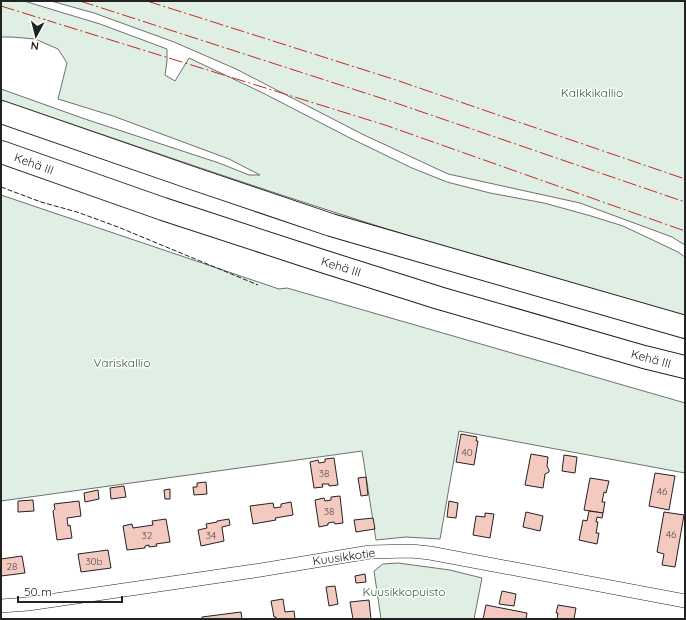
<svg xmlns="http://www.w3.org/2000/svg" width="686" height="620" viewBox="0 0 686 620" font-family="Quicksand,sans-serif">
<rect width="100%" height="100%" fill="#fff"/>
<!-- green -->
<g fill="#e0efe3" stroke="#6f6f6f">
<path d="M1,1H24L100,24L167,49V61L165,75L175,81L189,58L263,93L350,138L412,168L447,182L490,193L544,203L591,216L623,226L678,252L685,257V317C584,289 484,259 384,228C256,188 128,143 1,100V89L85,119L219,163L249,175H260L229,159L113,116L58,99L67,63L58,49L35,39L12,37H1Z"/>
<polygon points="51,1 685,1 685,245 672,237 580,203 448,174 362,134 236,69 174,42 94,13"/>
<polygon points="1,195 279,289 287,288 685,403 685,473 459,431 440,539 406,537 376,540 362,451 1,501"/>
<polygon points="398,563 450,570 482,578 474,619 381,619 374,571 383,564"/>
</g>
<!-- building -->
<g fill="#f3c9c0" stroke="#222">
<polygon points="461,434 477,437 476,441 478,441 474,465 456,462"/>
<polygon points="531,454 548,457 547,466 549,470 549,472 545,474 543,488 525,485"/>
<polygon points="564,455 577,457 575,473 562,471"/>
<polygon points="334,458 338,485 329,486 329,484 322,484 323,487 314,488 310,462 318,460 319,463 325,462 325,459"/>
<polygon points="655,473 675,476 669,510 649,506"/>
<polygon points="366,477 368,495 361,496 358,478"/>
<polygon points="590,478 609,481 606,493 604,492 602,502 605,502 603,513 584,510"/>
<polygon points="206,482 207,494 194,495 193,487 197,487 197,483"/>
<polygon points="124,486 126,497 111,499 110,488"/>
<polygon points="170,489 170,499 165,499 164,490"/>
<polygon points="98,490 99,499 85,502 84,493"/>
<polygon points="340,496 343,523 335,524 334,522 328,523 328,525 319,527 315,500 324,498 325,501 331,500 331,497"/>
<polygon points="33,500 34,511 18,512 18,501"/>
<polygon points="79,501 81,516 67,518 68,526 70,525 72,538 57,540 53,511 55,509 54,504"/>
<polygon points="449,501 458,503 456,518 447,517"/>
<polygon points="291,502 293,515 275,518 276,520 253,524 250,506 273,503 274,508 281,507 281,504"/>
<polygon points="589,511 603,513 602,518 597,517 596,522 598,522 596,533 599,533 597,544 579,540 583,520 587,521"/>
<polygon points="526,512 543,516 540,531 523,527"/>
<polygon points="664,512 684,515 675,567 662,565 664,554 657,552"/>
<polygon points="485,513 494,514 490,538 473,535 476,516 485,517"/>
<polygon points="373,518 375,529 356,532 354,520"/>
<polygon points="166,519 170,542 156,544 157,546 149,547 149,545 145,546 145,548 127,550 123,526 132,524 133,528 153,525 152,521"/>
<polygon points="229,519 230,525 222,527 224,541 201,546 198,530 207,528 206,524 217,522 217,521"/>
<polygon points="108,550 111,568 81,572 78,554"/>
<polygon points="22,556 25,573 1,576 1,559"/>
<polygon points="365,574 366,582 356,583 355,576"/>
<polygon points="335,586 338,604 329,606 326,587"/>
<polygon points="502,591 516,594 514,606 499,604"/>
<polygon points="283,599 285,612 294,611 295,619 276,619 276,617 274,617 271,601"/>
<polygon points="369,600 371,619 353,619 350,602"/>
<polygon points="486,605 527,613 526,619 483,619"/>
<polygon points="558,605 576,608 574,619 557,619 558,613 556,613"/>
<polygon points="241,612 242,619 202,619 202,617"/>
</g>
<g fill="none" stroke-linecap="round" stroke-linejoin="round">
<!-- street casing -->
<g stroke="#222" stroke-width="14">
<polyline id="street" points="1,606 28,604 254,571 370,552 411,551 430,553 685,601"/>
</g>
<!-- highway casing -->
<g stroke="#222" stroke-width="24">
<g id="highway">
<polyline points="1,112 189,177 331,225 685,327"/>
<polyline points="1,152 163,209 319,260 439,298 644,357 685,367"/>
</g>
</g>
<!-- street -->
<use href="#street" stroke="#fff" stroke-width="13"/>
<!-- highway -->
<use href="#highway" stroke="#fff" stroke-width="22"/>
<!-- fence -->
<polyline stroke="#222" stroke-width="1" stroke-dasharray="5 2" stroke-linecap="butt" points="1,187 41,202 77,212 118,227 258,285"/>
<!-- power -->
<g stroke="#c62828" stroke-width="1" stroke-dasharray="14 3 2 3" stroke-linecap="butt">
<polyline points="80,1 390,101 685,202"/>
<polyline points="147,1 396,80 685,179"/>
<polyline points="1,6 385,125 685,231"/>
</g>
</g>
<g text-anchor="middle" stroke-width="3" stroke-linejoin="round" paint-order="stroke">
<!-- number labels -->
<g font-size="10" fill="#564c4a">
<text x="467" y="456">40</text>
<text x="324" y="477">38</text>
<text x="662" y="495">46</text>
<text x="329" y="515">38</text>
<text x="671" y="538">46</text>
<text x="147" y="539">32</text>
<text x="211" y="539">34</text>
<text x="94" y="565">30b</text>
<text x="12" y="570">28</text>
</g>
<!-- park labels -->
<g font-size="12" fill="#2f5e38" stroke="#fff">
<text x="592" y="97">Kalkkikallio</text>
<text x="122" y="367">Variskallio</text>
<text x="404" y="596">Kuusikkopuisto</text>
</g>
<!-- street labels -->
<g font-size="12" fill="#222" stroke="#fff">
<text transform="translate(34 164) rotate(20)" y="4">Kehä III</text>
<text transform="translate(341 267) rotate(17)" y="4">Kehä III</text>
<text transform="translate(651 359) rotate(15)" y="4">Kehä III</text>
<text transform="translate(344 557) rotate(-8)" y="4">Kuusikkotie</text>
</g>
</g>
<!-- border -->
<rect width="686" height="620" fill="none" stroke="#222222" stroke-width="4"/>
<!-- north arrow -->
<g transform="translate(36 36) rotate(187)" stroke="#ffffff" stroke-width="3" paint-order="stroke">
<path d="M0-3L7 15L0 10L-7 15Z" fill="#222222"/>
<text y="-6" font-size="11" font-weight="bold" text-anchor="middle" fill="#222222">N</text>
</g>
<!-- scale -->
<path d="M18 596v6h104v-6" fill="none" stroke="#222222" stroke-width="2"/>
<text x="24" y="596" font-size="12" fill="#222222" stroke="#ffffff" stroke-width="3" paint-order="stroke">50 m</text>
</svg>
